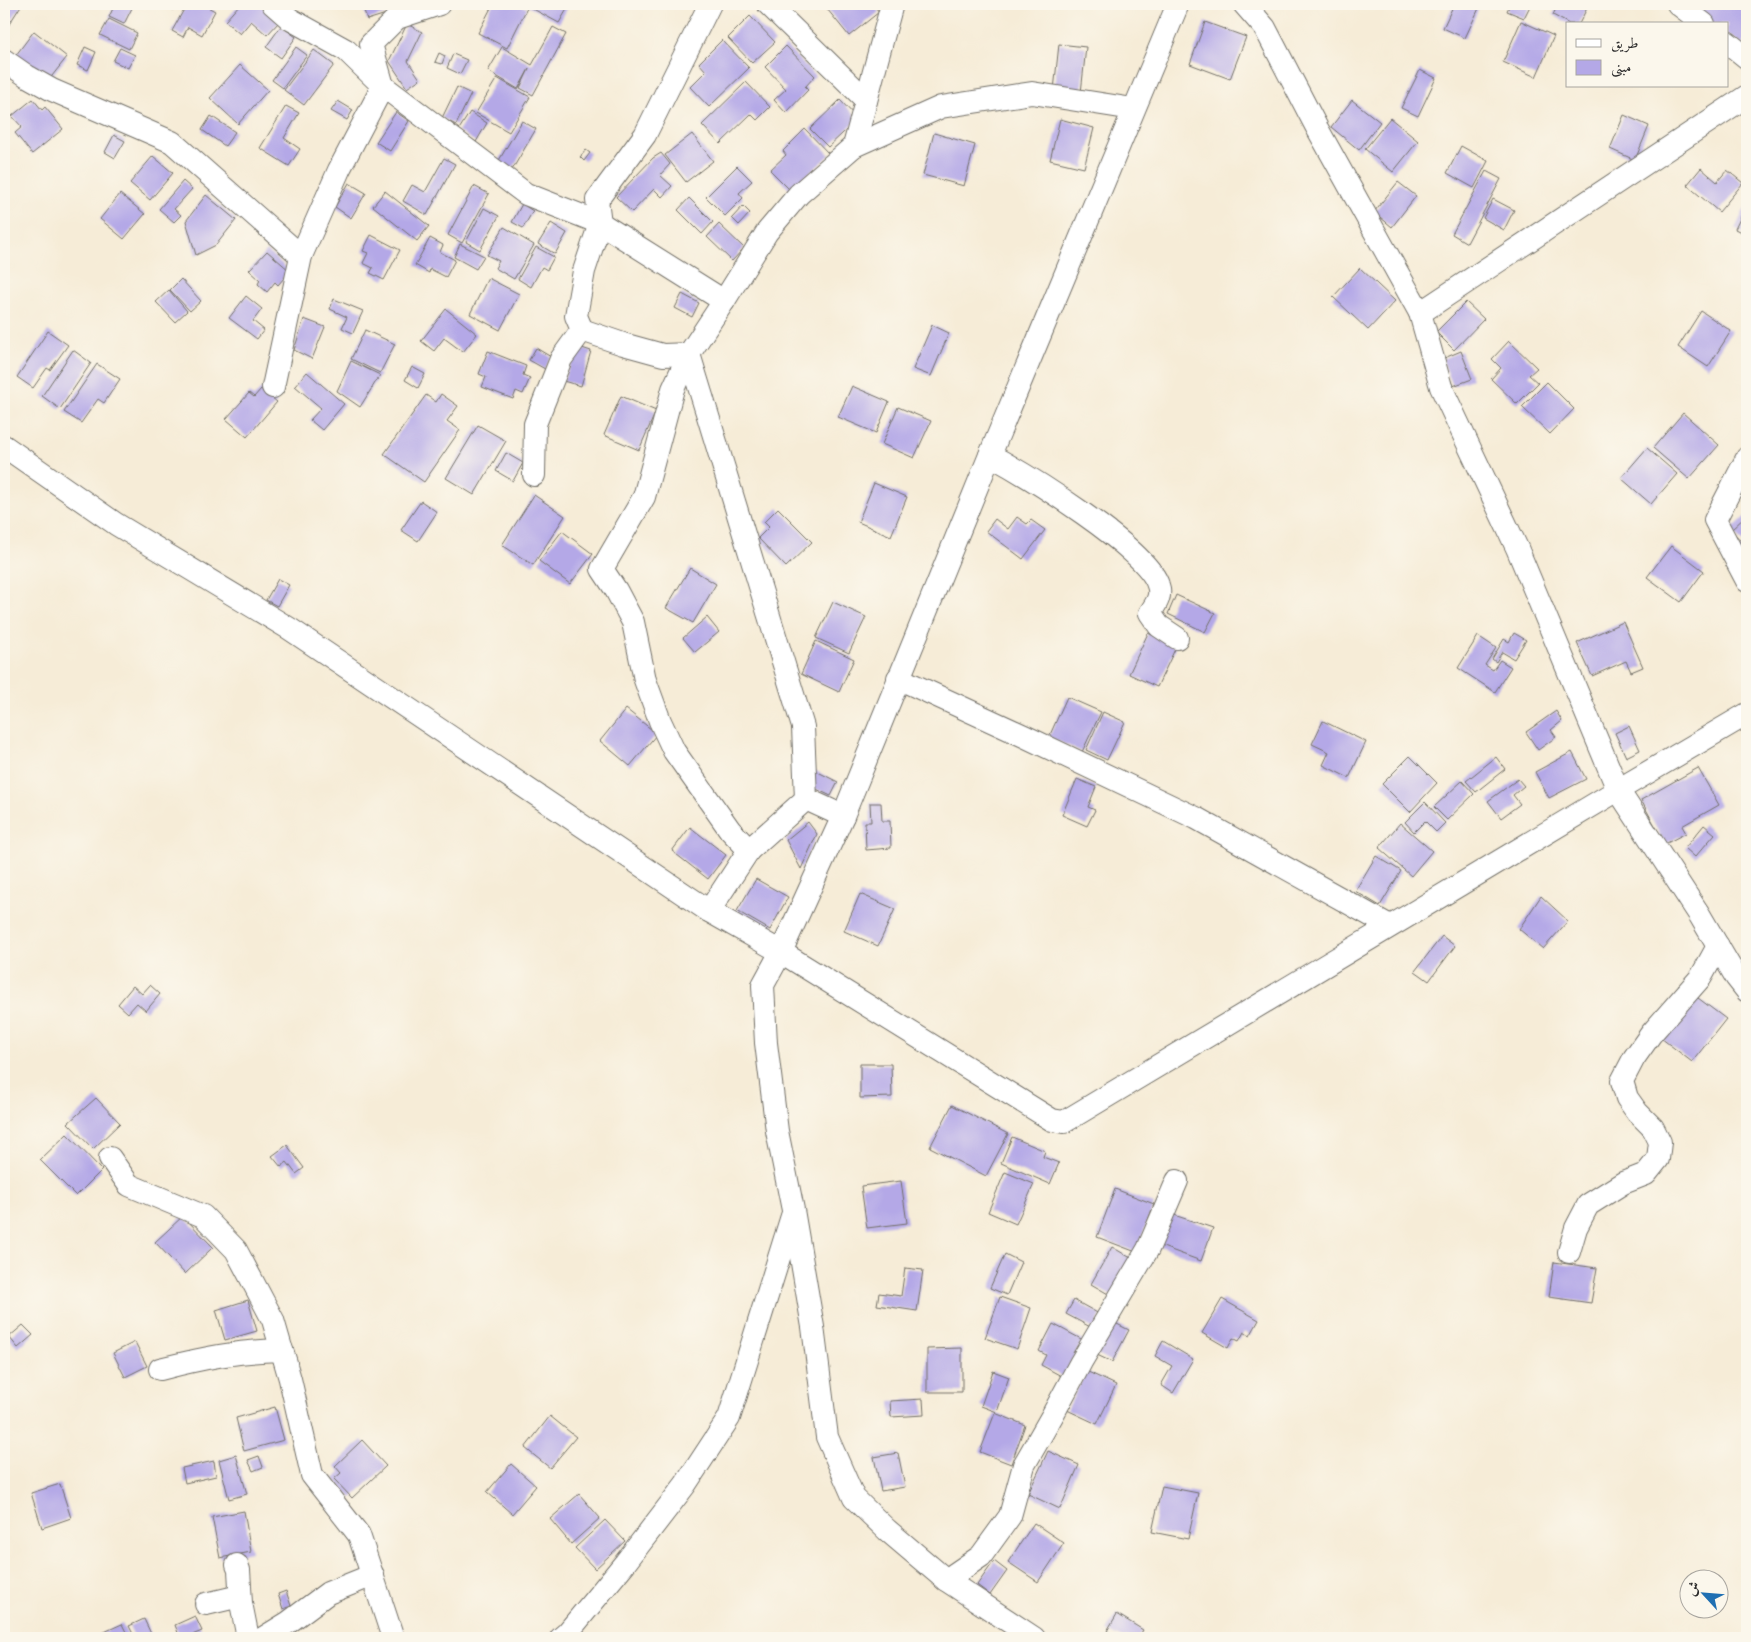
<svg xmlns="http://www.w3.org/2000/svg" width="1751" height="1642" viewBox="0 0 1751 1642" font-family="'IM FELL English',Amiri,serif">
<rect width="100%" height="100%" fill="#fbf7ec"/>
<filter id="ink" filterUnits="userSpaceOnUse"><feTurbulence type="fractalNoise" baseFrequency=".02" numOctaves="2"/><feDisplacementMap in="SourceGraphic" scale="10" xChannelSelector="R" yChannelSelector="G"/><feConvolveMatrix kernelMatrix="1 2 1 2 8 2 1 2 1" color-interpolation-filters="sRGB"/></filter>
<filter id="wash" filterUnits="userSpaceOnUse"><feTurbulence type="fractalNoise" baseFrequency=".0096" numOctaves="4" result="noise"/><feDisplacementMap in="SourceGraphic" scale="20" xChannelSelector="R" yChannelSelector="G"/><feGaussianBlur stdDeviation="1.12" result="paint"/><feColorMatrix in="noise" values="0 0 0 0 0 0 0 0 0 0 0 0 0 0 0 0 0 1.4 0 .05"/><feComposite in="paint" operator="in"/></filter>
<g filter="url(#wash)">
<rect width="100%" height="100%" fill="#f6ecd7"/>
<g id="blocks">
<!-- building -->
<g fill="#b4a8e7">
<polygon points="4,4 22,4 6,29 4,27"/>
<polygon points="115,4 124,4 132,8 124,24 109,17"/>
<polygon points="165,4 176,4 173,10 164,6"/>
<polygon points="187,4 202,4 215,11 202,35 188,27 183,37 172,31"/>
<polygon points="240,4 259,4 279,22 267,35 251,21 240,34 225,21"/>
<polygon points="362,4 383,4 386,14 367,20"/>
<polygon points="493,4 518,4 527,8 507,48 478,33"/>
<polygon points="524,4 570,4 559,23"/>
<polygon points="823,4 873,4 879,12 849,36"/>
<polygon points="1454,4 1481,4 1465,38 1443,28"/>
<polygon points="1510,4 1531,4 1524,18 1507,11"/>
<polygon points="1558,4 1589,4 1579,24 1569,24 1553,15"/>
<polygon points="1697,4 1721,4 1727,7 1729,4 1747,4 1747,36 1742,44 1727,34 1727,24 1713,24 1693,9"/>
<polygon points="750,16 775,42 752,63 728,38"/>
<polygon points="109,19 137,33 129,49 100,35"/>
<polygon points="1521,21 1554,36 1536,77 1503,62"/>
<polygon points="1205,22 1246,37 1230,79 1190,64"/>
<polygon points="407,24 422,32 408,61 420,79 407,88 389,61"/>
<polygon points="281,26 296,37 281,58 266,47"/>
<polygon points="553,27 566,34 533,95 520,88 529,69 518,89 488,71 502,47 532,65"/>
<polygon points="34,31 67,57 48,81 16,55"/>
<polygon points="722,40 749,68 709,107 690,87 706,71 699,63"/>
<polygon points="1059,44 1086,47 1081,93 1054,90"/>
<polygon points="786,46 815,76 805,87 808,90 786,113 774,100 786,89 765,67"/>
<polygon points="85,47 96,52 88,70 77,65"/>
<polygon points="296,47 307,55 283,88 272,80"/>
<polygon points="120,48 135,55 128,68 113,61"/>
<polygon points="314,50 334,65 304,105 284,90"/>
<polygon points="439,53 445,56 442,64 435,62"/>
<polygon points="453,54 467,60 460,74 447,68"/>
<polygon points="240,65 268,90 238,124 210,98"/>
<polygon points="1420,70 1436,78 1418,116 1401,108"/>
<polygon points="497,78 530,97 509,132 476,113"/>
<polygon points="746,82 770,107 757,120 751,114 720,144 702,125"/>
<polygon points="457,87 471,94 456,125 442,118"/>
<polygon points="33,99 42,110 45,107 63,129 32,154 15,133 22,127 12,116"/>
<polygon points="840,100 858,119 828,147 810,129"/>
<polygon points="1352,100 1380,122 1359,150 1331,127"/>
<polygon points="338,101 353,110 347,120 331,111"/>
<polygon points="286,106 299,113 284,138 300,149 289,166 260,148"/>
<polygon points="396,112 409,121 390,151 376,142"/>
<polygon points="470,112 487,123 476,142 458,131"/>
<polygon points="1624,115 1649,126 1635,160 1610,149"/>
<polygon points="211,116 235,132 225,146 202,130"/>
<polygon points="1390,118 1418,141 1393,172 1365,149"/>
<polygon points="1060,119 1094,128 1084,168 1050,160"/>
<polygon points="522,121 536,129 512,170 498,162"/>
<polygon points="805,129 830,155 790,190 770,170 786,155 783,151"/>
<polygon points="934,133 975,145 964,186 923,175"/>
<polygon points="692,134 713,161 686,182 665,155"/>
<polygon points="114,135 125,141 115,158 105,152"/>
<polygon points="1461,146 1488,161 1474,188 1447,173"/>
<polygon points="586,150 590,153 584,161 580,157"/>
<polygon points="661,153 670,164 660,175 672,186 662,197 654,189 632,212 616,197 653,158"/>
<polygon points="153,156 173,173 150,200 130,183"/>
<polygon points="444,158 455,164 427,215 403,201 412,185 425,192"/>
<polygon points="737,166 752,181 739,193 743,198 725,216 706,197"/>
<polygon points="1701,168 1717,182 1727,170 1743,183 1719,212 1687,185"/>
<polygon points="1486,171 1501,179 1467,243 1452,234"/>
<polygon points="183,181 192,189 174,209 181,215 174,222 159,209"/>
<polygon points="1398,182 1416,196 1392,227 1374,212"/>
<polygon points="349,183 366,193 351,218 335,207"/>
<polygon points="474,186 489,194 462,243 448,235"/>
<polygon points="385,191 429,226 417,241 373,206"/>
<polygon points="120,194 145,214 124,239 100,219"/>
<polygon points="206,195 236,220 216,245 196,255 186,221"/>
<polygon points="689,198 713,222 702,234 678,210"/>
<polygon points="1493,199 1514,210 1504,230 1483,218"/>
<polygon points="522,204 533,211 523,228 512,222"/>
<polygon points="1747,204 1747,235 1735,229"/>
<polygon points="743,206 750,213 739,225 732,218"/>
<polygon points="484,208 499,216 480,250 466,242"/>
<polygon points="551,223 567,233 555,254 538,244"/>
<polygon points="719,224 744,248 732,261 707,237"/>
<polygon points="504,227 534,245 514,279 495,268 499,261 487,255"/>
<polygon points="371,235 400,250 384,280 370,273 373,268 363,263 368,253 363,251"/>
<polygon points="430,238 443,245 440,252 455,260 446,277 430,269 429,273 415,265"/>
<polygon points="460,244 484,256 476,269 454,257"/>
<polygon points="536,247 554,257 547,270 542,267 531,287 518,279"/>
<polygon points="267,251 290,271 278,285 275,282 267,292 258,284 260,280 249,270"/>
<polygon points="1360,268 1395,301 1368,330 1333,297"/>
<polygon points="488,278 519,294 500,330 470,314"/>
<polygon points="181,279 201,301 190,311 170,290"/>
<polygon points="169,290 187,311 175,322 156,302"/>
<polygon points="682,294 699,303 692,317 675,308"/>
<polygon points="246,296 262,309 253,321 264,330 257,339 229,318"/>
<polygon points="334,299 363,311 353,333 342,328 347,317 330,309"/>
<polygon points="1466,302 1484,319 1454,350 1436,332"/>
<polygon points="446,309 477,334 463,352 444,338 434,351 421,341"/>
<polygon points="1701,311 1731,331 1708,367 1678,347"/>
<polygon points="304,319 325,327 312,359 294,350"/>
<polygon points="932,325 949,333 931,376 913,369"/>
<polygon points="365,330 395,344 380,373 351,359"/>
<polygon points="48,331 68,345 50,370 47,368 33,388 17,377"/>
<polygon points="1509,341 1537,368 1529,375 1538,383 1517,404 1491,379 1501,368 1492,359"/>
<polygon points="579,347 591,351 581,386 563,381"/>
<polygon points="536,348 551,357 545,369 529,360"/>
<polygon points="73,350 91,363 60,409 42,396"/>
<polygon points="488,351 526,366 523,375 530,378 523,394 516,391 513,399 482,387 486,377 479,374"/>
<polygon points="1461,351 1472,379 1453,386 1442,359"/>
<polygon points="351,361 380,375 360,407 337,391"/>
<polygon points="97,364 120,379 104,403 98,399 81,423 64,412"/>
<polygon points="412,367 425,374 418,388 405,380"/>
<polygon points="307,372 344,404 322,430 310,420 321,408 295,386"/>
<polygon points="1547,382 1574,409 1550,434 1522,407"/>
<polygon points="852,386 889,402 876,433 838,417"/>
<polygon points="261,389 277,402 247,437 226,419 249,393 254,397"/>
<polygon points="441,394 458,406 447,421 460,430 424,482 384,454 426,395 436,402"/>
<polygon points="621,396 656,411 639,450 604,435"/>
<polygon points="898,407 931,421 914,458 882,444"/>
<polygon points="1683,413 1719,445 1689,479 1653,448"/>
<polygon points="478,425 506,441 474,495 446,478"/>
<polygon points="1647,448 1677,474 1651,504 1621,478"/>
<polygon points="506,453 523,463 513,481 496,471"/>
<polygon points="874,483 907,497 891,536 858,522"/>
<polygon points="534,495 565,516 533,565 502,545"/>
<polygon points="421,501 437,512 418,541 401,530"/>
<polygon points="778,508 812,542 786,567 758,538 769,527 764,522"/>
<polygon points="1747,515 1747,565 1736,552 1745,545 1731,530"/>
<polygon points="1017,517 1027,524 1031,520 1045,530 1023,559 986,531 995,519 1008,529"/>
<polygon points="562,531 593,554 570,584 539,561"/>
<polygon points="1671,546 1704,571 1681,602 1647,577"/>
<polygon points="690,568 716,584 693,623 666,608"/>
<polygon points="278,579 289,585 277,606 266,600"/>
<polygon points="1176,595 1215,613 1205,632 1168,614"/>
<polygon points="833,602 866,617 849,653 816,638"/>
<polygon points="707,617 719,632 695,652 683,638"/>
<polygon points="1623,622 1643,667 1631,672 1626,661 1592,676 1577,643"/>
<polygon points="1148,633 1176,647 1157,687 1129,674"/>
<polygon points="1514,633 1526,640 1514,659 1502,652 1496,662 1492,659 1504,639 1509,642"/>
<polygon points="1478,636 1496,648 1485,665 1493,670 1500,660 1511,667 1495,692 1458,668"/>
<polygon points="816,641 854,659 839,692 801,674"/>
<polygon points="1067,697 1101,712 1082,752 1049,737"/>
<polygon points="626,709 657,734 630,766 600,741"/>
<polygon points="1556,711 1562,721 1551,730 1556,737 1538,750 1526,732"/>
<polygon points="1103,712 1125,722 1107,760 1086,750"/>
<polygon points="1323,721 1366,742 1349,778 1323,765 1329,752 1312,744"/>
<polygon points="1629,726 1640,750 1626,757 1615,733"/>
<polygon points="1572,752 1586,779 1549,798 1535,772"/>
<polygon points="1410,756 1437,783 1410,812 1382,784"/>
<polygon points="1496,757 1505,769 1476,792 1466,781"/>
<polygon points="1698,768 1719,805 1682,826 1686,833 1665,844 1641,800"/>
<polygon points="814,770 838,782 831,796 812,787"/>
<polygon points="1077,779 1096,787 1088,807 1095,810 1087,826 1062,815"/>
<polygon points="1518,779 1524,786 1513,795 1520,804 1501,818 1488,801"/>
<polygon points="1462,781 1474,794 1447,820 1434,807"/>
<polygon points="1425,802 1445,823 1436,832 1425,821 1414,832 1405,822"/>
<polygon points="870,803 881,803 882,821 890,821 891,848 866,850 865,822 871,822"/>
<polygon points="808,822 817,834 801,869 786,840"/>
<polygon points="1400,823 1432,851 1411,876 1379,848"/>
<polygon points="1704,825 1715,834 1695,857 1685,848"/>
<polygon points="690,827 726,855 708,879 672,851"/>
<polygon points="1376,856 1401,871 1380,906 1355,891"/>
<polygon points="756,879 788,897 770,930 737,911"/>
<polygon points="860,894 895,909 878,946 844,931"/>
<polygon points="1541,896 1568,921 1543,949 1519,929"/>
<polygon points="1442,936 1455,946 1429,981 1415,971"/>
<polygon points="150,985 160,994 146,1011 137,1003 128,1013 118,1004 133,986 142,994"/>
<polygon points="1694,995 1726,1019 1692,1062 1661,1038"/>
<polygon points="860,1064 891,1064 892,1097 860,1098"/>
<polygon points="96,1098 120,1123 93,1149 68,1123"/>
<polygon points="952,1105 1008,1134 986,1176 930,1147"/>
<polygon points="67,1134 102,1170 76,1196 40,1160"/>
<polygon points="1012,1137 1045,1151 1043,1157 1059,1163 1050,1184 1001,1163"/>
<polygon points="287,1145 304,1168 296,1174 287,1162 281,1167 272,1156"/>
<polygon points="1005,1172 1034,1184 1016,1224 988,1212"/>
<polygon points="901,1181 907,1223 867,1228 861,1186"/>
<polygon points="1115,1189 1154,1204 1136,1252 1097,1237"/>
<polygon points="1171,1214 1213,1228 1201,1261 1160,1246"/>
<polygon points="183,1216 213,1247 185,1274 155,1242"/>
<polygon points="1112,1247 1136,1261 1115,1298 1091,1284"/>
<polygon points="1005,1254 1021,1262 1007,1295 990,1288"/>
<polygon points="1554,1262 1597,1268 1591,1303 1549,1297"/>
<polygon points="905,1268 923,1270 917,1311 877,1305 879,1293 901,1296"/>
<polygon points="1000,1297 1031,1308 1017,1349 985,1338"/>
<polygon points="1222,1299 1259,1320 1250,1336 1244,1332 1239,1341 1233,1338 1228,1348 1202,1333"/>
<polygon points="248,1300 257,1331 225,1340 216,1310"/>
<polygon points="1074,1300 1101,1315 1094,1329 1066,1314"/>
<polygon points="1113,1322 1129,1330 1112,1362 1097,1355"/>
<polygon points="1053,1324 1083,1340 1063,1377 1041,1365 1046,1355 1039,1351"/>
<polygon points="23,1325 33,1335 18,1348 9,1337"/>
<polygon points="1163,1341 1193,1359 1173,1393 1161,1385 1172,1366 1155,1356"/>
<polygon points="135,1342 147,1366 125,1377 113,1353"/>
<polygon points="962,1348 962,1392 927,1392 927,1349"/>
<polygon points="993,1371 1009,1377 997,1412 981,1406"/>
<polygon points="1086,1371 1116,1385 1097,1424 1067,1410"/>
<polygon points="923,1399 924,1415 891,1417 890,1401"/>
<polygon points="275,1407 284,1440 244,1451 236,1418"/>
<polygon points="995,1413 1025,1425 1011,1464 980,1452"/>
<polygon points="550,1416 576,1437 550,1468 525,1448"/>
<polygon points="362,1440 386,1466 352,1498 334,1479 341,1473 335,1466"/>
<polygon points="1048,1451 1079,1465 1060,1509 1028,1494"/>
<polygon points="898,1453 905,1487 881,1491 874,1457"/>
<polygon points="236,1455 247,1494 229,1499 219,1460"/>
<polygon points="259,1456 263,1467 253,1471 248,1460"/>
<polygon points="214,1461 216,1476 185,1483 182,1468"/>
<polygon points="511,1464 536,1486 512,1514 487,1492"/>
<polygon points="60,1484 71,1518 42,1528 31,1493"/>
<polygon points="1162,1486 1198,1493 1188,1539 1152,1532"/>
<polygon points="579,1494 600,1518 571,1544 550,1519"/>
<polygon points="244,1511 251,1552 220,1558 212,1517"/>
<polygon points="605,1520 625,1541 595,1569 575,1548"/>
<polygon points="1034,1523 1064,1543 1038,1582 1008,1562"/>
<polygon points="994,1561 1007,1571 990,1595 977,1585"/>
<polygon points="286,1591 291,1606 283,1609 278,1594"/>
<polygon points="1117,1614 1143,1630 1138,1638 1120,1638 1107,1631"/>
<polygon points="195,1616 202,1631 185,1638 180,1638 175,1625"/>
<polygon points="144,1619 153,1638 135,1638 129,1626"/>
<polygon points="122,1624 129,1638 104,1638 102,1633"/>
</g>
</g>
</g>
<g filter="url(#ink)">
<use href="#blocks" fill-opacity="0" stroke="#726f67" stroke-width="1"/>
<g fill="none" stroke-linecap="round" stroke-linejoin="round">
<!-- minor casing -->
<g stroke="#726f67" stroke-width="24">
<g id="minor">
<polyline points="273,4 290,19 346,50 383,86 526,194 600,223 724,301"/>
<polyline points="768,4 866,100"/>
<polyline points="1244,4 1265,28 1317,128 1420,313 1441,387 1517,548 1618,790 1699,914 1736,977 1747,991"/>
<polyline points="1678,4 1704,24"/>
<polyline points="1727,42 1747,58"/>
<polyline points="4,60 27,76 52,90 172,142 301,256"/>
<polyline points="854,146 892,4"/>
<polyline points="1420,313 1747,96"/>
<polyline points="582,330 623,344 663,355 689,354"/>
<polyline points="689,354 803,727 806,799 843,816"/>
<polyline points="273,387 301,256 339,170 383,86 371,44 397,18 439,4"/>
<polyline points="4,446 116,524 290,629 709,911 781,952 1052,1120 1064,1122 1618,790 1747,714"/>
<path d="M990,455C1025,474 1148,549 1158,585C1162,596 1156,604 1150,613L1159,626L1177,638"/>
<polyline points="1747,458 1715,520 1747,581"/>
<polyline points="534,475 535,424 561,359 582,330 576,316 584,271 600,223 597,200 645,135 710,4"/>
<polyline points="898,678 1024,736 1196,818 1390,926"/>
<polyline points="749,850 730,830 674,751 660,721 645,680 633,622 616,590 602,569 644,497 673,389 689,354 724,301 767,232 799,194 854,146 941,107 1032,93 1133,109"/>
<polyline points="709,911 749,850 806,799"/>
<polyline points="110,1158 129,1185 203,1216 236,1250 273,1320 290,1379 312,1475 359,1535 393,1638"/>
<polyline points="1569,1252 1576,1228 1588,1205 1623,1183 1646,1174 1658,1159 1660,1142 1653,1128 1637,1112 1627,1098 1622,1081 1634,1058 1651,1034 1701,977 1718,946"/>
<path d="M160,1369C203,1358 237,1351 282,1350L286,1363"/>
<polyline points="237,1565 239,1570 241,1603 248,1638"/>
<polyline points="946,1580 981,1556 1010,1516 1024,1465 1052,1416 1081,1362 1148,1249 1177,1181"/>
<polyline points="206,1604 240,1596"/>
<polyline points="263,1638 289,1622 328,1593 373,1575"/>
<polyline points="561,1638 568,1632 625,1563 685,1485 729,1418 792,1216"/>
<polyline points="1034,1638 946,1580 887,1530 854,1498 827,1437 813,1327 793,1210 777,1131 766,1043 763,985 781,952 843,816 990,455 1178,4"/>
</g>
</g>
<!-- minor -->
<use href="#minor" stroke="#fff" stroke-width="22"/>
</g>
</g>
<!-- margin -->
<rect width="1751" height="1642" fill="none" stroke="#fbf7ec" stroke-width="20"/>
<!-- legend -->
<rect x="1566" y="22" width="162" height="65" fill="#fbf7ec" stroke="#a8a59f"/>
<rect x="1576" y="39" width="25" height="8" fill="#ffffff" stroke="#a8a59f"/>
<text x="1611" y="48" font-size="15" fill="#2b2b2b">طريق</text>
<rect x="1576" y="60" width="25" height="15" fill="#b4a8e7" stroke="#a8a59f"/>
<text x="1611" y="72" font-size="15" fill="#2b2b2b">مبنى</text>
<!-- north arrow -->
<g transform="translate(1704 1594) rotate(296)"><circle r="24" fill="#fbf7ec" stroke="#a8a59f"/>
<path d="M0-4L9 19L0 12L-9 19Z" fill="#1f6fb2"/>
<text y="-8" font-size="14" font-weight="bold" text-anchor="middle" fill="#2b2b2b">ش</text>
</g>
</svg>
